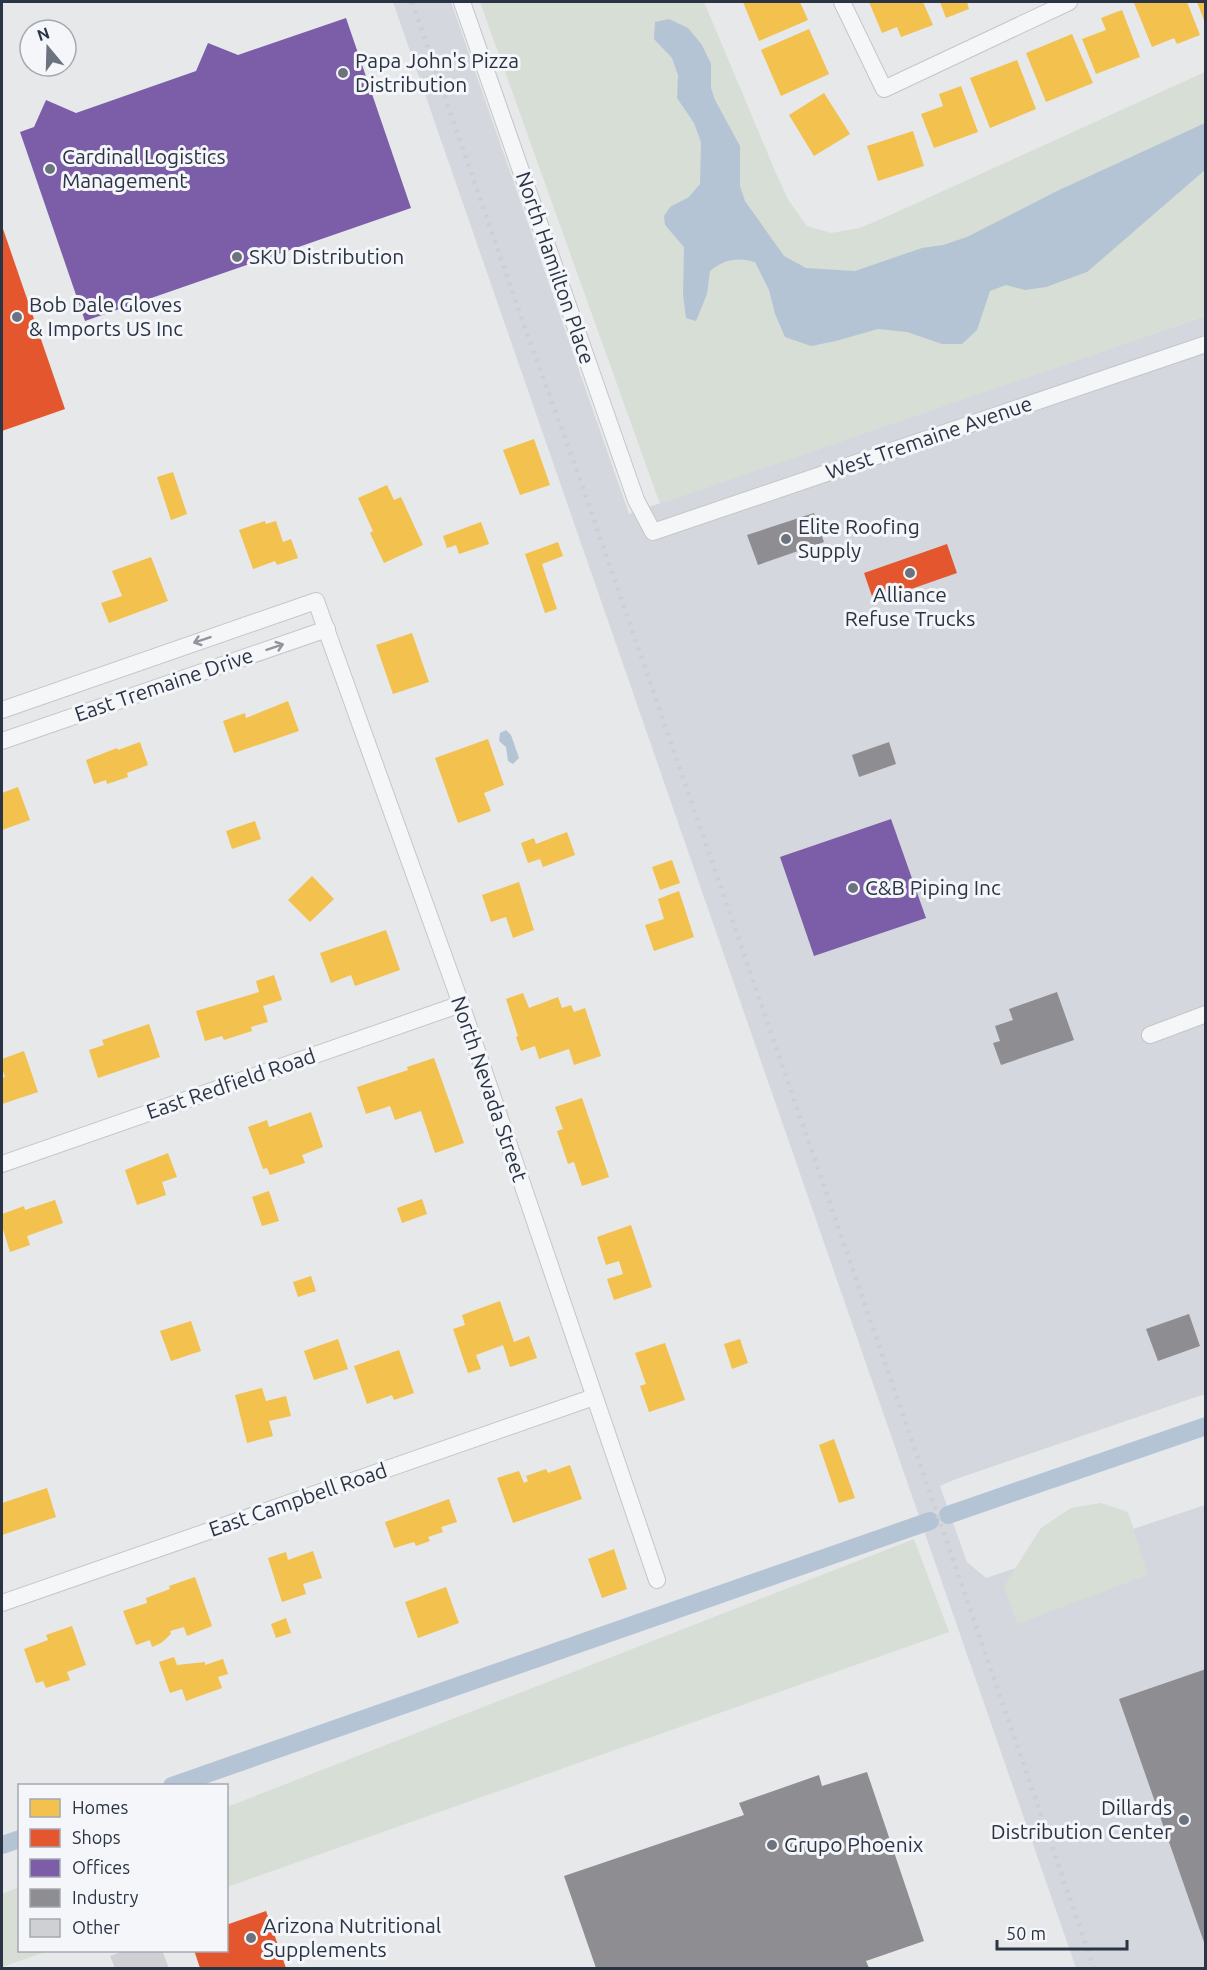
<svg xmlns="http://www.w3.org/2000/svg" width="1207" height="1970" viewBox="0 0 1207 1970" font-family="Ubuntu,sans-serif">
<rect width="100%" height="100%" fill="#e6e8ea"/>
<!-- built -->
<polygon fill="#d4d7dd" points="393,2 451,2 629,514 1205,316 1205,1394 956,1479 940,1486 967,1562 986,1578 1205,1505 1205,1968 1076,1968"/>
<!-- green -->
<g fill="#d6ded6">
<polygon points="480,2 704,2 775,171 789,201 807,226 831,233 860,228 895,213 1205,72 1205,316 660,504"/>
<polygon points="1101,1503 1128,1512 1148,1575 1017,1624 1004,1586 1041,1528 1071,1508"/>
<polygon points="914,1539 949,1632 227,1887 227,1807"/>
<polygon points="19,1887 20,1950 48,1951 2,1967 2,1894"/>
</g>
<!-- water -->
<g fill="#b4c4d5">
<path d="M669,19L688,28L702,45L711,64V88L715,100L740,146V186L745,201L784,256L806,268L855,271L922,248L943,245L967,237L1057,191L1205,123V170L1087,272L1046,287L1025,290L1006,285L990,291L977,330L962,344H942L907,332L878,329L836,341L811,346L785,337L775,314L769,290L755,262C738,257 724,259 710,271L707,294L696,321L686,318L683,295L684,247L665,225L664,216L670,207L689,197L700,184L701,142L694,123L677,98L678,75L672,58L654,39L655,22Z"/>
<polygon points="506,730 511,735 519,758 513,764 508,761 506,747 499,741 500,733"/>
</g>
<!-- homes -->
<g fill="#f2c14e">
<polygon points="743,2 800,2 808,20 759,41"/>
<polygon points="869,2 923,2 933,25 901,37 897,27 882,33"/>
<polygon points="940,2 967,2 969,9 946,18"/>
<polygon points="1139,2 1187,2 1200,35 1177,44 1174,38 1152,47 1134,3"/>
<polygon points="1197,2 1206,2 1206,22 1205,23"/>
<polygon points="1122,10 1140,57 1096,74 1082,39 1106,30 1101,18"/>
<polygon points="809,29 829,74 781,96 761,50"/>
<polygon points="1072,34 1093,83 1046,102 1026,53"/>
<polygon points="1017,60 1036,109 990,128 970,78"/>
<polygon points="961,86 978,132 934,148 921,114 943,106 939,94"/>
<polygon points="824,93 850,134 814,156 789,115"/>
<polygon points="913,131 924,166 878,181 867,146"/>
<polygon points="534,439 550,485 520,495 503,450"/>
<polygon points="173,472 187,514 171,520 157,477"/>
<polygon points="387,485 394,500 401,497 423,545 384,563 370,533 373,531 358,498"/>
<polygon points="265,521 266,524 276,521 283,542 291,539 298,558 277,565 275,561 253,569 239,530"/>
<polygon points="481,522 489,544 459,554 456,545 447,548 443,536"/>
<polygon points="558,542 563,556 542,564 557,609 545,613 525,554"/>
<polygon points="151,557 168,601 109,623 101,603 122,596 112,571"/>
<polygon points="412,633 429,682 393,694 376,645"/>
<polygon points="288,701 299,731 234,753 223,721 245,713 246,718"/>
<polygon points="488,739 504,785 484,793 491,811 458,823 435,758"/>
<polygon points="140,742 148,765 127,773 128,777 107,784 106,780 94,784 86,760 117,748 118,750"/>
<polygon points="18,787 30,820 2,830 2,793"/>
<polygon points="255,821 261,839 232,849 226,831"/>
<polygon points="567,832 575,855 543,867 540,859 528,863 521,843 534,838 536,844"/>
<polygon points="672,860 680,883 660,890 652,867"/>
<polygon points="312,876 334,899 310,922 288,900"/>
<polygon points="519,882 534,930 513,938 506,917 491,922 482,895"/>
<polygon points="679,891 694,937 654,951 645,925 664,919 658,899"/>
<polygon points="386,930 400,970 355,986 351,975 331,983 320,953"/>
<polygon points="274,975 282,1000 263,1006 268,1022 251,1027 252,1031 224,1040 222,1036 205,1041 196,1011 259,992 256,981"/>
<polygon points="523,993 529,1008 558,997 562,1008 571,1005 574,1012 585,1008 601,1056 574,1065 569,1049 539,1059 535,1046 521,1051 516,1037 518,1036 506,999"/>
<polygon points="149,1024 160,1057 98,1078 89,1050 104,1045 102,1040"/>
<polygon points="24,1051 38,1092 2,1104 2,1078 5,1077 2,1068 2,1059"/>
<polygon points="434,1058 464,1143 435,1153 421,1111 395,1120 390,1106 366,1114 357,1087 408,1070 407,1067"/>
<polygon points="582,1098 609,1177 582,1186 574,1162 568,1164 557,1131 563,1129 555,1107"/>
<polygon points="311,1112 323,1147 302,1155 305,1163 270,1175 267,1168 263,1169 248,1127 267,1120 269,1127"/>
<polygon points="168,1153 177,1177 162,1182 166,1195 137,1205 125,1170"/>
<polygon points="269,1191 279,1221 262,1226 252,1197"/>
<polygon points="422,1199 427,1214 402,1223 397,1208"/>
<polygon points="55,1200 63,1223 27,1236 30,1245 10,1252 2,1226 2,1214 24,1206 25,1210"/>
<polygon points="631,1225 652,1287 614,1300 607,1279 623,1274 619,1261 606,1265 597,1237"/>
<polygon points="311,1276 316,1291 298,1297 293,1282"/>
<polygon points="500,1301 514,1342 529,1336 537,1358 510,1367 503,1345 476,1355 481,1369 468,1373 453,1329 465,1325 462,1315"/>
<polygon points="191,1321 201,1351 171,1361 160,1331"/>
<polygon points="338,1339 348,1369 314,1380 304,1351"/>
<polygon points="740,1339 748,1363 732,1369 724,1344"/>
<polygon points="665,1343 685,1400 649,1412 640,1386 646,1384 635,1353"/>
<polygon points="399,1350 414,1393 394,1400 392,1395 367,1404 354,1366"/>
<polygon points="262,1388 266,1401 286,1396 291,1416 269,1421 273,1436 247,1443 235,1395"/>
<polygon points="834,1439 855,1498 839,1503 819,1445"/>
<polygon points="570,1465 582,1499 513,1523 497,1478 519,1471 524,1483 528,1481 526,1476 546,1469 548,1473"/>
<polygon points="47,1488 56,1517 2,1535 2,1503"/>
<polygon points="449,1499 457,1522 441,1527 443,1532 428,1537 430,1541 416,1546 414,1542 394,1548 385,1522"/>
<polygon points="614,1549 627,1589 602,1598 588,1559"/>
<polygon points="313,1551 322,1578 303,1584 306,1594 282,1602 268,1558 286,1552 288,1560"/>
<polygon points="195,1577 212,1626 187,1636 184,1627 170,1631 171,1634 161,1643 152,1647 150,1640 136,1645 123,1611 147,1603 146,1598 170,1589 169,1586"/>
<polygon points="446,1587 459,1623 418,1638 405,1602"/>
<polygon points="286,1618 291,1633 276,1638 271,1624"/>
<polygon points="72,1626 86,1665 67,1672 70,1680 46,1688 43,1681 36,1683 24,1649 48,1640 46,1635"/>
<polygon points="174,1657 177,1665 205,1662 205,1665 223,1659 228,1674 218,1677 222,1688 186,1701 182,1689 170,1693 159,1662"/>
</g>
<!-- shops -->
<g fill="#e4572e">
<polygon points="2,226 65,409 2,431"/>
<polygon points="947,544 957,573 874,602 864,573"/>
<polygon points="266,1911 286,1968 200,1968 194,1950 226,1950 226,1925"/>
</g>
<!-- offices -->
<g fill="#7b5ea7">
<polygon points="346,18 411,208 85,321 20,132 34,127 46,100 76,113 196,71 208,43 238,55"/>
<polygon points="891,819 926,918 814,956 780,857"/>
</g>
<!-- industry -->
<g fill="#8d8d92">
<polygon points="814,513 824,542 758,565 747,535"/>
<polygon points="889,742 896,764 859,777 852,755"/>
<polygon points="1057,992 1074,1040 1001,1065 993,1043 1000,1041 995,1026 1013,1020 1009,1009"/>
<polygon points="1189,1314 1200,1346 1158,1361 1146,1329"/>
<polygon points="1206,1669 1206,1945 1205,1945 1119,1699"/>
<polygon points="867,1772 924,1941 866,1961 869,1968 596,1968 564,1876 744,1815 739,1803 819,1775 822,1786"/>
</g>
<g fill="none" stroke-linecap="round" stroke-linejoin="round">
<!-- canal -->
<g stroke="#b4c4d5" stroke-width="18">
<polyline points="948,1515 1206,1426"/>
<polyline points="172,1786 930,1521"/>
<polyline points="2,1845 20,1839"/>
</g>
</g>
<!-- building -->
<polygon fill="#ced0d3" points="127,1950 162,1950 169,1968 115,1968 110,1956"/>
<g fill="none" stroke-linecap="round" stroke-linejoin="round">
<!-- street casing -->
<g stroke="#c4c6c8" stroke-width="18">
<g id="street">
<polyline points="462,2 636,500 653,532 1206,344"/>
<polyline points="842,2 884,89 1069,2"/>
<polyline points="2,710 316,601 461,1004 657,1580"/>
<polyline points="2,741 327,629"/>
<polyline points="1150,1035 1206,1014"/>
<polyline points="2,1164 461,1004"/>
<polyline points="2,1603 594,1397"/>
</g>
</g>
<!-- street -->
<use href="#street" stroke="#f5f6f7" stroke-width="16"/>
<!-- rail -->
<polyline stroke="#cecfd2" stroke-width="4.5" stroke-dasharray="3 6" stroke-linecap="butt" points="412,2 525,328 575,465 1094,1968"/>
</g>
<!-- one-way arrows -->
<defs><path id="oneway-shaft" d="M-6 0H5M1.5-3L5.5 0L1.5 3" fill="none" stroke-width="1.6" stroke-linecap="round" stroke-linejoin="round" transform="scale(1.5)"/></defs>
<g stroke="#90959e">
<use href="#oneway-shaft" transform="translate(202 640) rotate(161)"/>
<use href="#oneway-shaft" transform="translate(275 647) rotate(-19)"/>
</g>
<!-- markers -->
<g fill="#6c737f" stroke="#f4f6f9" stroke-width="2">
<circle cx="343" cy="73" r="6"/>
<circle cx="50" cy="169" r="6"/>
<circle cx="237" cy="257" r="6"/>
<circle cx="17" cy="317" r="6"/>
<circle cx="786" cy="539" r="6"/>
<circle cx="910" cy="573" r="6"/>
<circle cx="853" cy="888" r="6"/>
<circle cx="1184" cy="1820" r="6"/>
<circle cx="772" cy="1845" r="6"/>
<circle cx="251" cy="1938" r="6"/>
</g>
<g text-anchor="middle" stroke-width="6" stroke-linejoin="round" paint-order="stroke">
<!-- poi labels -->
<g font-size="21" fill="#2b3445" stroke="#f4f6f9" text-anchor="start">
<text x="355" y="68">Papa John's Pizza<tspan x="355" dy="24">Distribution</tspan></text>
<text x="62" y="164">Cardinal Logistics<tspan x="62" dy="24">Management</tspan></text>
<text x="249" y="264">SKU Distribution</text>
<text x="29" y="312">Bob Dale Gloves<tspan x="29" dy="24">&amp; Imports US Inc</tspan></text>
<text x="798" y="534">Elite Roofing<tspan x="798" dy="24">Supply</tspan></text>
<text x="910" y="602" text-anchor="middle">Alliance<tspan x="910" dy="24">Refuse Trucks</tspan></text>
<text x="865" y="895">C&amp;B Piping Inc</text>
<text x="1172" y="1815" text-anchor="end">Dillards<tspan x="1172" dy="24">Distribution Center</tspan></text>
<text x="784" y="1852">Grupo Phoenix</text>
<text x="263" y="1933">Arizona Nutritional<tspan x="263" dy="24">Supplements</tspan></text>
</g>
<!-- street labels -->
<g font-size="21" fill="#2b3445" stroke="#f4f6f9">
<text transform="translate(555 268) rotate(71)" y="7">North Hamilton Place</text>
<text transform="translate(929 438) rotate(-19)" y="7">West Tremaine Avenue</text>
<text transform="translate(164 685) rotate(-19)" y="7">East Tremaine Drive</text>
<text transform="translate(231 1084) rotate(-19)" y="7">East Redfield Road</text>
<text transform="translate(489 1089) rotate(71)" y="7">North Nevada Street</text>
<text transform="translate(298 1500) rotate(-19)" y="7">East Campbell Road</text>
</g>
</g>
<!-- border -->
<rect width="1207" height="1970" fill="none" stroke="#2b3445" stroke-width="6"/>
<!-- legend -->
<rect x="18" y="1784" width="210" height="168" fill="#f4f6f9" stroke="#a4a8b1" stroke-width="1.5"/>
<rect x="30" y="1799" width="30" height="18" fill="#f2c14e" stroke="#a4a8b1" stroke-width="1.5"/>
<text x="72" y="1814" font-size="18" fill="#2b3445">Homes</text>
<rect x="30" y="1829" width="30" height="18" fill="#e4572e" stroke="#a4a8b1" stroke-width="1.5"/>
<text x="72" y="1844" font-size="18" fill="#2b3445">Shops</text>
<rect x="30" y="1859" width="30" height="18" fill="#7b5ea7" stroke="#a4a8b1" stroke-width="1.5"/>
<text x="72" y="1874" font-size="18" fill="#2b3445">Offices</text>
<rect x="30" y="1889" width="30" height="18" fill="#8d8d92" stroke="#a4a8b1" stroke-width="1.5"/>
<text x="72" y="1904" font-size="18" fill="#2b3445">Industry</text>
<rect x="30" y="1919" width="30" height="18" fill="#ced0d3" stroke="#a4a8b1" stroke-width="1.5"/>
<text x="72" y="1934" font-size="18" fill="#2b3445">Other</text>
<!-- north arrow -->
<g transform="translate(48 48) rotate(341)"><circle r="28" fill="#f4f6f9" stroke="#a4a8b1" stroke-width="1.5"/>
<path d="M0-4.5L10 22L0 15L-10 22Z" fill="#6c737f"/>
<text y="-9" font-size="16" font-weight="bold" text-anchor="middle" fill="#2b3445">N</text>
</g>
<!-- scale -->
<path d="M997 1940v9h130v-9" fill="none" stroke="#2b3445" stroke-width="3"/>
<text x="1006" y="1940" font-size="18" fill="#2b3445" stroke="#f4f6f9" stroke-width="4.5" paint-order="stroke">50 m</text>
</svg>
